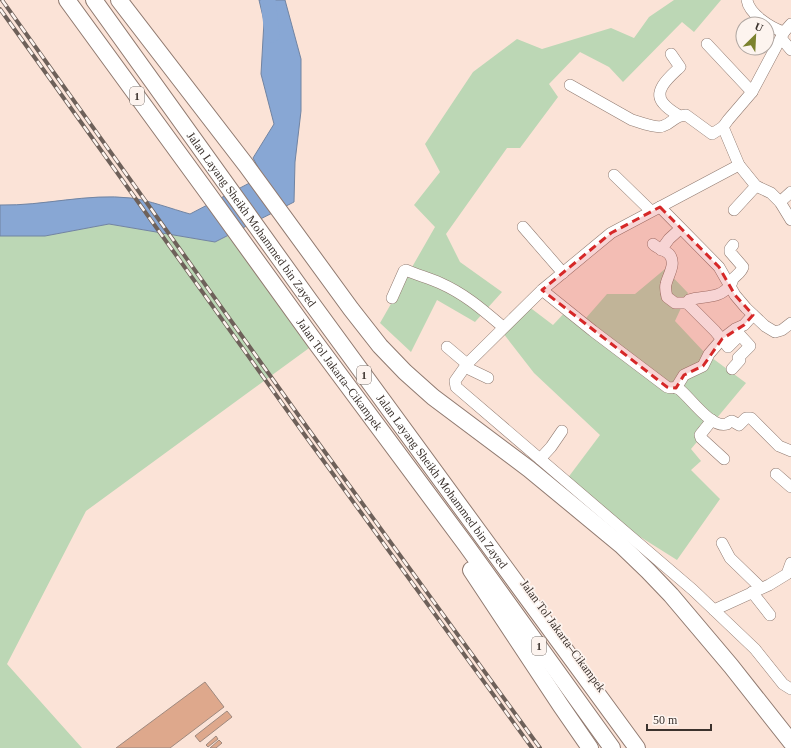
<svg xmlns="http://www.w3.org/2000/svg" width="791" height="748" viewBox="0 0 791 748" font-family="'Times New Roman',serif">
<rect width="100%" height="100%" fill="#fbe3d7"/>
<!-- green -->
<g fill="#bcd7b5">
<polygon points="674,0 721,0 694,32 682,22 623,82 609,67 580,52 549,84 558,97 520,148 507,148 446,234 460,262 502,292 475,322 437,300 411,352 380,323 435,227 414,205 440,172 425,144 473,72 517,39 542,49 611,28 634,38 649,17"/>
<polygon points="109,224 215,242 236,232 316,343 86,511 7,664 82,748 0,748 0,236 45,236"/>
<polygon points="665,269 688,293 675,321 704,352 746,383 691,449 701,461 691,470 720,499 677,560 561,487 600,435 534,373 503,333 528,306 553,325 568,309 586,318 607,294 635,294"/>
</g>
<!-- water -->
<path fill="#88a7d4" stroke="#7184a2" d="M259,0H285L301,59V111L295,162L294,202L215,242L109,224L45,236H0V205C44,206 87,193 131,198C148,200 172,209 190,214L263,176L253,158L274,124L261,74L264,21Z"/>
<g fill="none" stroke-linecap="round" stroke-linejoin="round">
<!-- river -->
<polyline stroke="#88a7d4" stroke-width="15" points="268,0 272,35"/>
</g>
<!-- building -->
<g fill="#dea88c" stroke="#9f897e">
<polygon points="205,682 224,707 170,748 116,748"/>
<polygon points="227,711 232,717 200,742 195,736"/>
<polygon points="216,736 218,739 208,747 206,745"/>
<polygon points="219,740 222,743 216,748 210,748"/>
</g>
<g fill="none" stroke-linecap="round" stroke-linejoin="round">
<!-- minor casing -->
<g stroke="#907a70" stroke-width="12">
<g id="minor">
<path d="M747,0C749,14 771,28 784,32"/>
<polyline points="791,24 784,32 752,92 728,120 723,127 739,165 756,186 771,193 780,202 791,220"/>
<polyline points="781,38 791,50"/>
<polyline points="707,44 752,92"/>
<path d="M671,54L680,67C672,75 652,90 663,103C667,108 673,112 678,115"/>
<path d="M570,85L632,120C639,122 657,129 663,126C673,123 673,116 686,115L712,134L723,127"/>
<polyline points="739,165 611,233 542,290 467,364 455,381 456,387 693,590 755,649 783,684 791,689"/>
<polyline points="614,175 651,211"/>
<polyline points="780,202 791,192"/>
<polyline points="660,207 719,267 735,295 746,308 765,326 775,332 782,330 791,323"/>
<polyline points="734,210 756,186"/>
<polyline points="523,227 563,273"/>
<path d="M653,244C658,249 665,250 669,254C677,263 668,275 666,284C665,288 666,293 667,297L675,303H687"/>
<polyline points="661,250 669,239 680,229"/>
<path d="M542,290L593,331L667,387C671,389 675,386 679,389C690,397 711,429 727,424C728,423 730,421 732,421L739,425L746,418H751L779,446L791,451"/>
<path d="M392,298L404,271L406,270C417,275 429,278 440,283C465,294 483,310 503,327"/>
<polyline points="447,347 467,364"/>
<polyline points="465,367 488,378"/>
<path d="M732,369L740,360L738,358L750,346L740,335L728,347L715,331L687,303L689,300C703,295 720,300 730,285C732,284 732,281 733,279C736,275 741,273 743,267L730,252V249L733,245"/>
<polyline points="676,388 684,375 703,366 709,354 722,339 735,329 744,325 753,315"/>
<polyline points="712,420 700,435 701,438 724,459"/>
<polyline points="540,459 551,447 562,431"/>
<polyline points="776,474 791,487"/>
<polyline points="722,543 730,558 761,588"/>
<polyline points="752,592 770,615"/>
<polyline points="714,610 769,585 787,574 791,563"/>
</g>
</g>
<!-- highway casing -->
<g stroke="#907a70" stroke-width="18">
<g id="highway">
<path id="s1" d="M67,0L207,192L316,343L466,545L612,748"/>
<path id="s2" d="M94,0L310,301L637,748"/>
<polyline points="119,0 246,165 351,309 380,346 405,372 433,397 529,469 621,545 648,571 671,595 731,666 791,742"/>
<polyline points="471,570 561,706 590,748"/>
</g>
</g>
<!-- minor -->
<use href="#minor" stroke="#fff" stroke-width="11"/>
<!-- highway -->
<use href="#highway" stroke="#fff" stroke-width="16"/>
<!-- rail casing -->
<g stroke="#6e615a" stroke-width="4">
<g id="rail">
<polyline points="2,0 309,430 540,748"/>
<polyline points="0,9 304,434 532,748"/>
</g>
</g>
<!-- rail -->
<use href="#rail" stroke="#fdf4ef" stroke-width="2.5" stroke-dasharray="8" stroke-linecap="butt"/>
</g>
<!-- marked area -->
<path fill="#d62828" fill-opacity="0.2" stroke="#d62828" stroke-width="3" stroke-dasharray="8 5" stroke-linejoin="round" d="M660,207L719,267L735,295L753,315L744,325L722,339L703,366L684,375L676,388L667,387L542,290L611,233Z"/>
<g text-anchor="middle" stroke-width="3.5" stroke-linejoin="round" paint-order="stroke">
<!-- shield labels -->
<g fill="#fdf4ef" stroke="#756c67" stroke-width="1">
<rect x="130" y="87" width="14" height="18" rx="3"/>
<rect x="357" y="366" width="14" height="18" rx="3"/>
<rect x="532" y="637" width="14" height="18" rx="3"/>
</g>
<g font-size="11" font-weight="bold" fill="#3b322d">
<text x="137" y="100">1</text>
<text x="364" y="379">1</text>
<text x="539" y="650">1</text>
</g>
<!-- street labels -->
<g font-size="12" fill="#3b322d" stroke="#fdf4ef">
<text dy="4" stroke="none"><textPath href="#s2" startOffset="270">Jalan Layang Sheikh Mohammed bin Zayed</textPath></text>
<text dy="4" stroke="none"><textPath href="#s1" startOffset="463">Jalan Tol Jakarta–Cikampek</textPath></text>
<text dy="4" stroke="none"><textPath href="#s2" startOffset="594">Jalan Layang Sheikh Mohammed bin Zayed</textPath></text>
<text transform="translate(563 636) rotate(54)" y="4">Jalan Tol Jakarta–Cikampek</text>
</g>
</g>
<!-- north arrow -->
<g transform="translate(755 36) rotate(24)"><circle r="19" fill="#fdf4ef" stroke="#afa6a1"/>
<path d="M0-3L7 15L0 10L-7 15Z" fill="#7c822e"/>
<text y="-6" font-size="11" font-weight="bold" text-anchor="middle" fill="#3b322d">U</text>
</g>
<!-- scale -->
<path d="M647 724v6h64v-6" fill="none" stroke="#3b322d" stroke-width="2"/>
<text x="653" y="724" font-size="12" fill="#3b322d" stroke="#fdf4ef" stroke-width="3" paint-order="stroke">50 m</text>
</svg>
